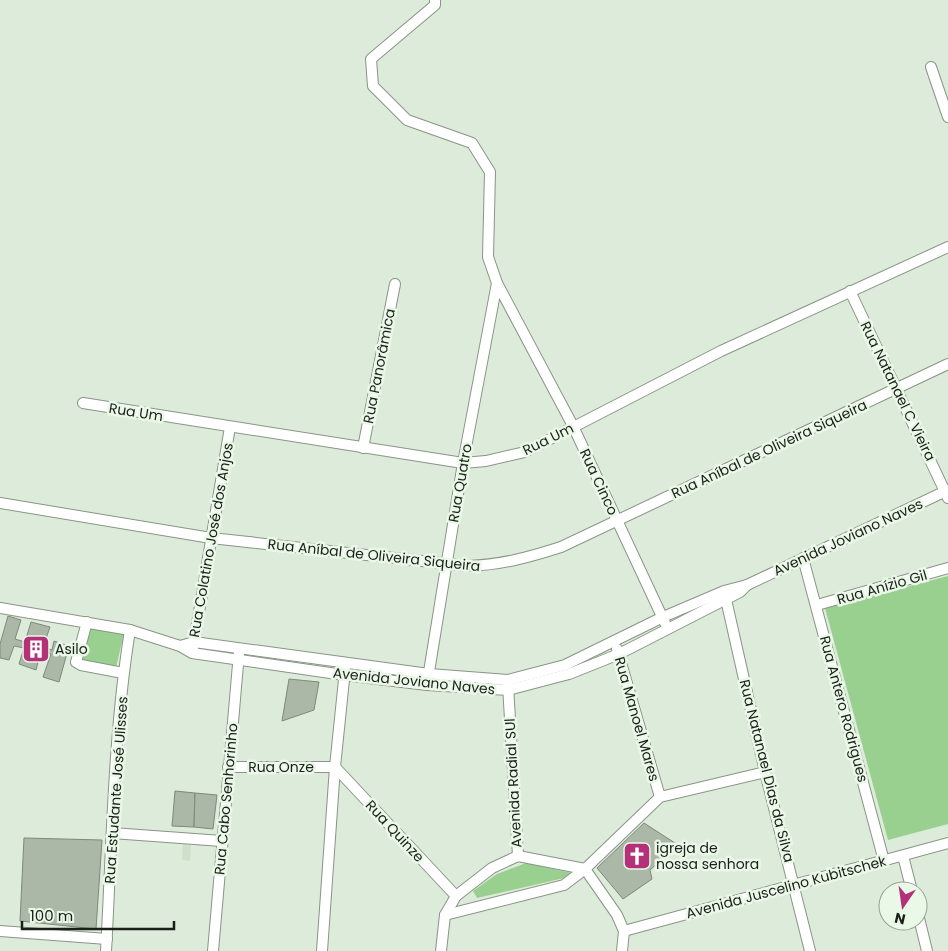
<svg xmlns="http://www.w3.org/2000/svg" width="948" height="951" viewBox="0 0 948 951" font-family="Poppins,sans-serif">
<rect width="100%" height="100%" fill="#ddebda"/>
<!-- built -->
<polygon fill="#cee0ca" points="183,844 191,845 190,861 182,860"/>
<!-- green -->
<g fill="#9ad08f">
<polygon points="948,576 948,824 888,840 825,608"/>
<polygon points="89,625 124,633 116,668 79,660"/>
<polygon points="526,863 572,873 573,876 477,898 473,891 497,874"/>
</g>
<!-- building -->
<g fill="#abb8a8" stroke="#7d897a">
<polygon points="8,616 21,620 15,639 25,642 31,622 50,627 43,647 52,650 54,641 69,646 59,682 43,677 51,654 41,650 36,670 19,664 24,648 14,646 9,660 0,658 0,644"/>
<polygon points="289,679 319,682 314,710 282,721"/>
<polygon points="175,791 195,793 194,827 172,826"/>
<polygon points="195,793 217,795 213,829 194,827"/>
<polygon points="644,823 678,845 650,870 652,879 623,899 597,868"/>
<polygon points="24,838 102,840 96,929 20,921"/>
</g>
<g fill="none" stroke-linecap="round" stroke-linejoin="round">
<!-- street casing -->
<g stroke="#899586" stroke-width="12">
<g id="street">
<polyline points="435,0 435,5 371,59 373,86 407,120 472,143 490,172 488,257 497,283 573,426 665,623"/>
<polyline points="931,67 948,117"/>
<polyline points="850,291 948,498"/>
<polyline points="83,403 463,463 486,461 525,452 721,351 948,247"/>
<polyline points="363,448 395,284"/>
<path d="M0,503L211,538L468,566C501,565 530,557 561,547L948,364"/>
<polyline points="803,558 884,861"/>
<polyline points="725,595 765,772 810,951"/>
<polyline points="817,605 948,568"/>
<polyline points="0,608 130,630 180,646 192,653 344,675 427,685 508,690 569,674 619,654 740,592 747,585"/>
<polyline points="87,622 76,662 81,665 123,673"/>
<polyline points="180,646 194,642 429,674 508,680 565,665 663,617 724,591 747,585 948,490"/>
<polyline points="193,648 230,427"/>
<polyline points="617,649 660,797"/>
<polyline points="428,678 463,463 497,283"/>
<polyline points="508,685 518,856"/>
<polyline points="228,767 335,767 456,896"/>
<polyline points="112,833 222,841"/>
<polyline points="903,856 912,891"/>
<polyline points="918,914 927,951"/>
<polyline points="445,915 456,896 492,868 518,856 585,869 660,797 765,772"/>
<polyline points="0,931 107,939"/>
<polyline points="624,931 948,843"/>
<path d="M106,951C112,844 113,736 130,630"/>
<polyline points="213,951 239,653"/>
<polyline points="322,951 335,767 345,670"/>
<polyline points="441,951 445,915 564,885 585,869 617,915 624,931 622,951"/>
</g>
</g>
<!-- street -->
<use href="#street" stroke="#fff" stroke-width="10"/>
</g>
<!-- icons -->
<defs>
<g id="building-square" transform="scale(1.4375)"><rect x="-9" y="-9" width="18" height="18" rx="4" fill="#b4317a" stroke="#eaf8e7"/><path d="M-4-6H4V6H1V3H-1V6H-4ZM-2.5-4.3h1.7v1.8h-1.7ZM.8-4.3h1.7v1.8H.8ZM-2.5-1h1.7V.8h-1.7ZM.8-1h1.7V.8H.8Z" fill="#fff"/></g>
<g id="church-square" transform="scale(1.4375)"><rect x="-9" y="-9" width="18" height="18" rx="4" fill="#b4317a" stroke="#eaf8e7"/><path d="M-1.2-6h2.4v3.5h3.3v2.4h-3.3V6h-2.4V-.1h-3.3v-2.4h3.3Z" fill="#fff"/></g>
</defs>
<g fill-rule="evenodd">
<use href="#building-square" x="36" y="649"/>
<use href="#church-square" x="637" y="856"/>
</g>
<g text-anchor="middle" stroke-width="5" stroke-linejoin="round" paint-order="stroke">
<!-- street labels -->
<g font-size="14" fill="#1a1f19" stroke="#eaf8e7">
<text transform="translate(379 366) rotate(-79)" y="5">Rua Panorâmica</text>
<text transform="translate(898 391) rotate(64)" y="5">Rua Natanael C Vieira</text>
<text transform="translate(136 412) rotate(9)" y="5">Rua Um</text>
<text transform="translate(548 439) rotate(-26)" y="5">Rua Um</text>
<text transform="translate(769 449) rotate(-25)" y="5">Rua Aníbal de Oliveira Siqueira</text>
<text transform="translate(599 482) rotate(65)" y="5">Rua Cinco</text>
<text transform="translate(460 483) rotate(-80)" y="5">Rua Quatro</text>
<text transform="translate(848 537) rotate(-25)" y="5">Avenida Joviano Naves</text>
<text transform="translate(211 540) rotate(-80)" y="5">Rua Colatino José dos Anjos</text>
<text transform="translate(374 555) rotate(6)" y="5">Rua Aníbal de Oliveira Siqueira</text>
<text transform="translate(882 587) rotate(-16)" y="5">Rua Anízio Gil</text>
<text transform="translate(414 681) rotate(6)" y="5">Avenida Joviano Naves</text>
<text transform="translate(844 709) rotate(75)" y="5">Rua Antero Rodrigues</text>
<text transform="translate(637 719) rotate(74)" y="5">Rua Manoel Mares</text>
<text x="281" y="772">Rua Onze</text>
<text transform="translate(767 771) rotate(76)" y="5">Rua Natanael Dias da Silva</text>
<text transform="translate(513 783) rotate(-93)" y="5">Avenida Radial SUl</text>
<text transform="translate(116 790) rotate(-86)" y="5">Rua Estudante José Ulisses</text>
<text transform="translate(226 799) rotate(-85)" y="5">Rua Cabo Senhorinho</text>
<text transform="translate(395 831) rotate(47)" y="5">Rua Quinze</text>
<text transform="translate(786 887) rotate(-15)" y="5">Avenida Juscelino Kubitschek</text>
</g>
<!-- poi labels -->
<g font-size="14" fill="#1a1f19" stroke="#eaf8e7" text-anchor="start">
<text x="55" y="654">Asilo</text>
<text x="656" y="853">igreja de<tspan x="656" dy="16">nossa senhora</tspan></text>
</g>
</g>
<!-- north arrow -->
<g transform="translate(903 906) rotate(193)"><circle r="24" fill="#eaf8e7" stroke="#97a195"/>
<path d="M0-4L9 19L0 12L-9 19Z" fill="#b4317a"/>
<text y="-8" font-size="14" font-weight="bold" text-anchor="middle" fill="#1a1f19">N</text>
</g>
<!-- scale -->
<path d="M22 921v8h152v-8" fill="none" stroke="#1a1f19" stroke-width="2.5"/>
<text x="30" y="921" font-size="15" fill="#1a1f19" stroke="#eaf8e7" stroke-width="4" paint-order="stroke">100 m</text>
</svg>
